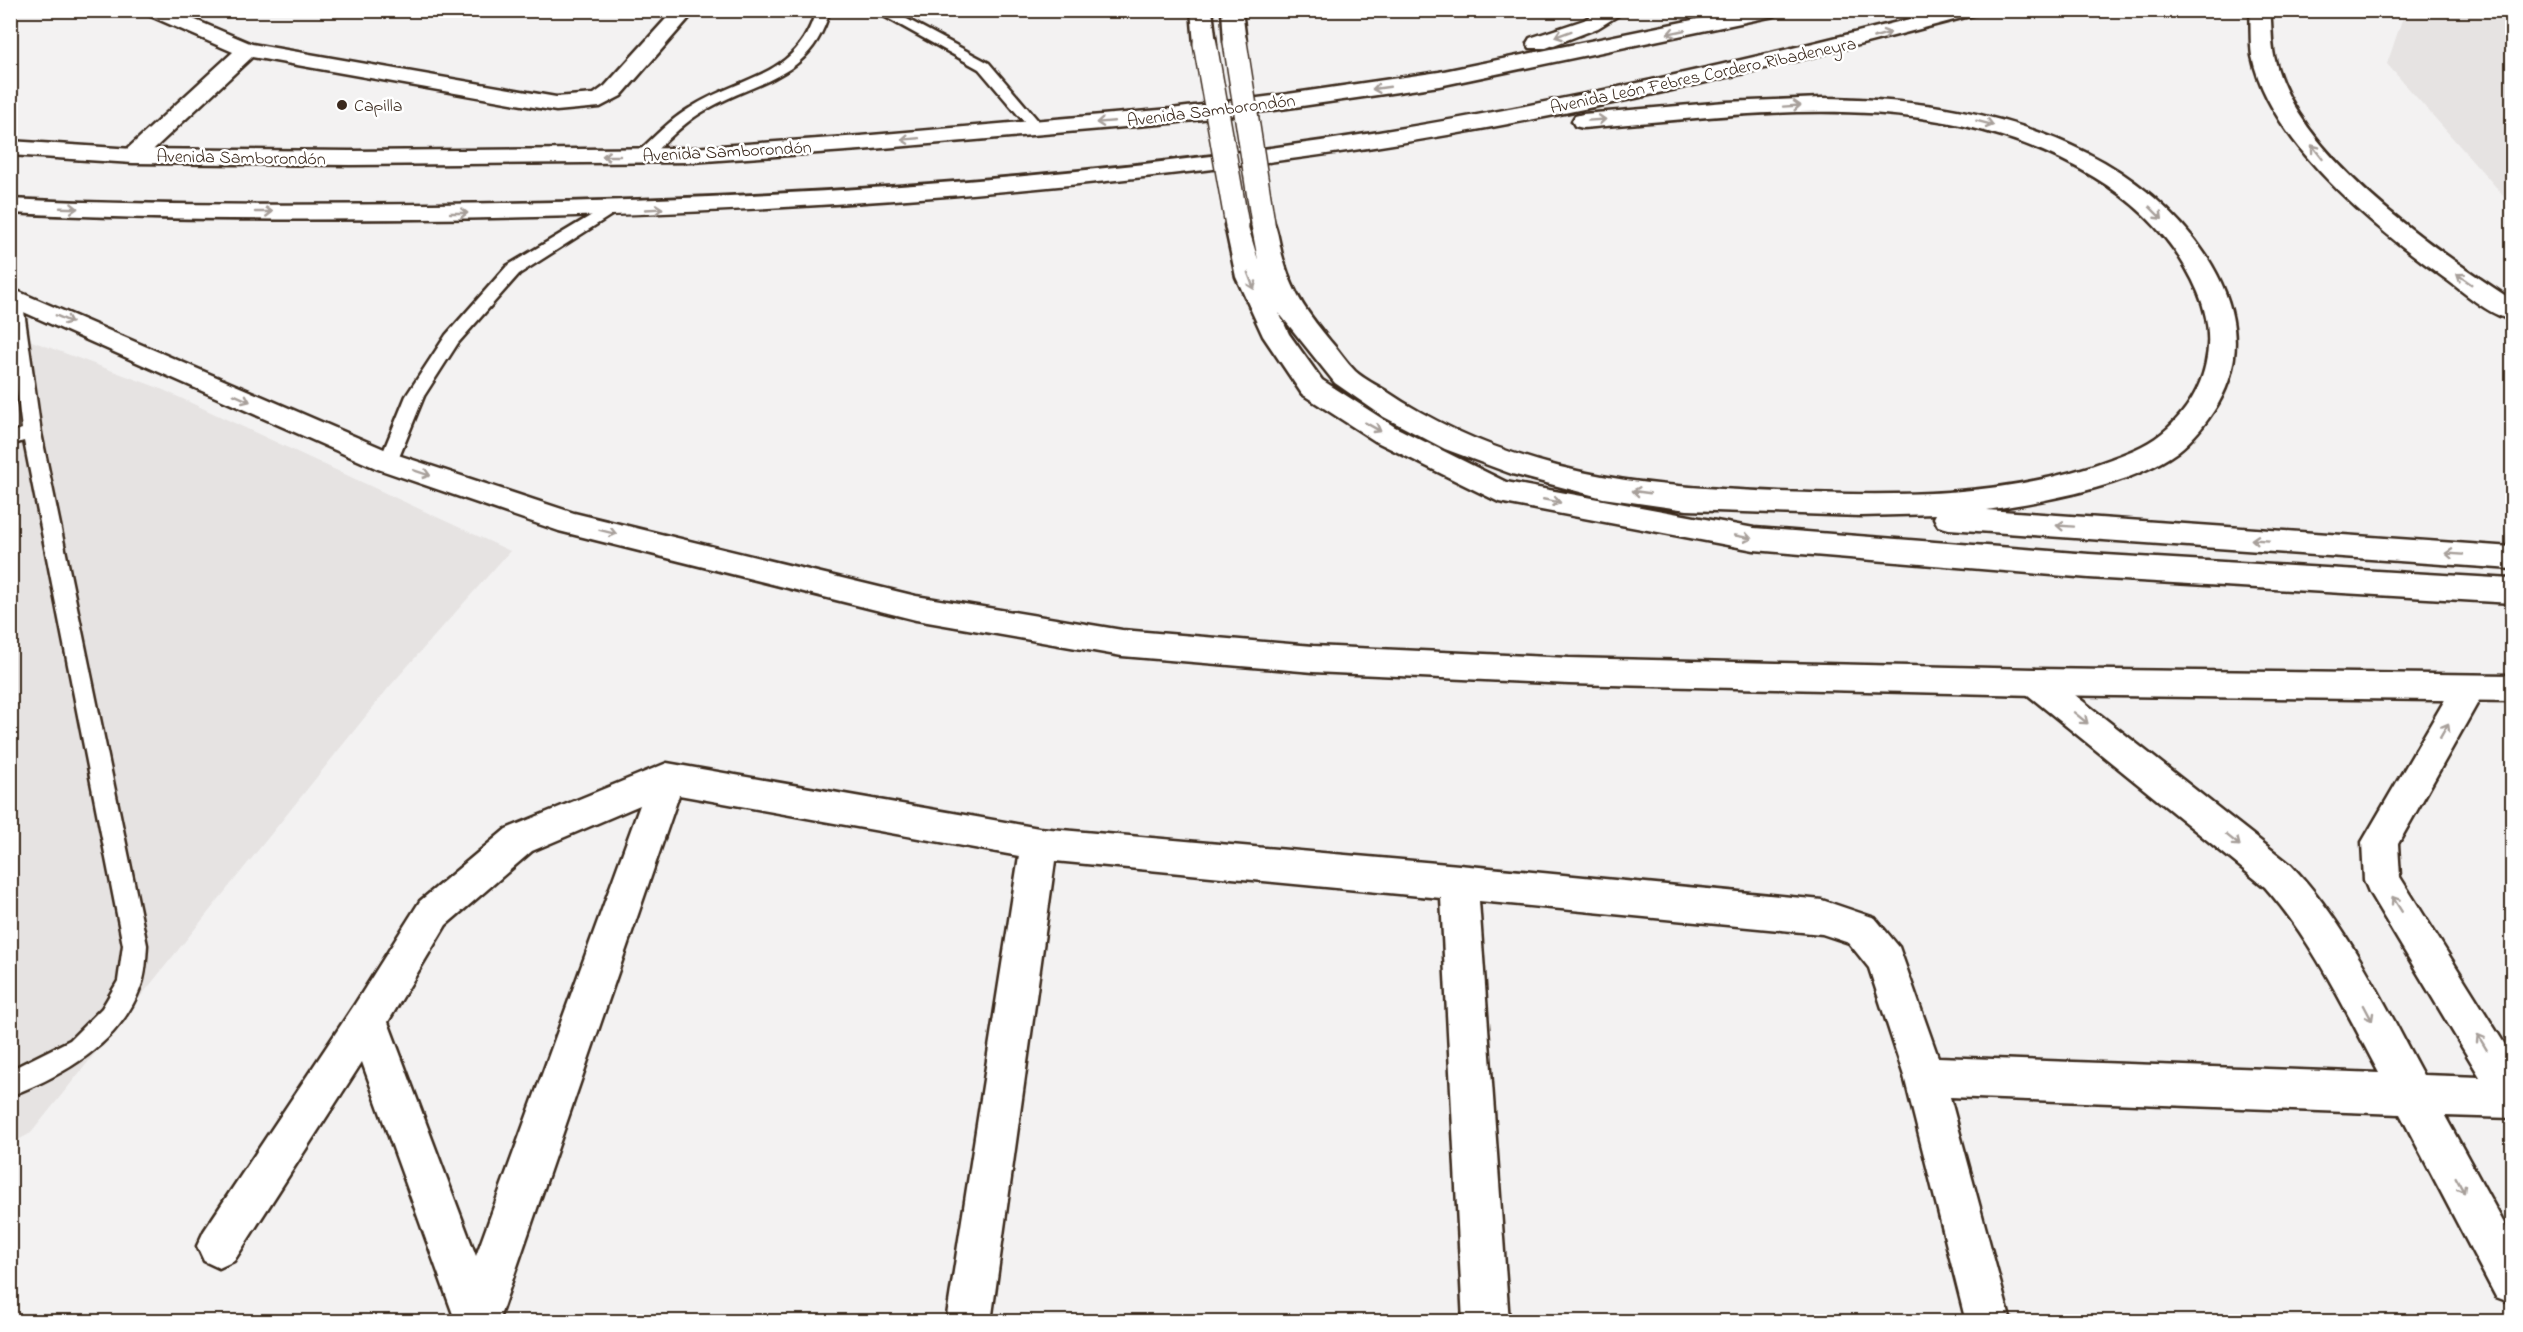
<svg xmlns="http://www.w3.org/2000/svg" width="2523" height="1332" viewBox="0 0 2523 1332" font-family="'Indie Flower',sans-serif">
<rect width="100%" height="100%" fill="#f3f2f2"/>
<filter id="ink" filterUnits="userSpaceOnUse"><feTurbulence type="fractalNoise" baseFrequency=".0167" numOctaves="2"/><feDisplacementMap in="SourceGraphic" scale="12" xChannelSelector="R" yChannelSelector="G"/><feConvolveMatrix kernelMatrix="1 2 1 2 8 2 1 2 1" color-interpolation-filters="sRGB"/></filter>
<g filter="url(#ink)">
<!-- built -->
<g fill="#e6e3e2">
<polygon points="2405,11 2512,11 2512,205 2387,64"/>
<polygon points="10,333 159,388 510,551 390,686 31,1133 11,1144"/>
</g>
<g fill="none" stroke-linecap="round" stroke-linejoin="round">
<!-- lane casing -->
<g stroke="#3b2a1e" stroke-width="5">
<g id="lane">
<path d="M816,10H830C810,83 753,79 699,114C680,126 664,144 647,159H637L634,156L637,153C654,137 670,120 690,108C741,75 798,78 816,10Z"/>
<polygon points="873,10 890,10 989,63 1041,124 1043,127 1041,130 1031,130 979,69"/>
<polygon points="607,206 615,211 613,214 519,274 458,343 424,396 395,467 381,467 379,462 406,396 446,335 507,266"/>
<path d="M14,292L22,297L41,433L147,945C146,958 146,974 141,986C120,1044 64,1075 10,1096V1070L70,1040L102,1008L118,981L123,945L24,441L10,445V433L22,429L10,335V293Z"/>
</g>
</g>
<!-- street casing -->
<g stroke="#3b2a1e" stroke-width="5">
<g id="street">
<polygon points="143,10 172,10 252,44 556,97 594,94 605,86 674,10 696,10 621,96 600,107 556,111 252,57 141,161 125,161 121,156 125,151 233,52 146,14"/>
<path d="M2035,669L2047,673L2291,865C2347,924 2384,1003 2423,1075L2480,1077L2369,892L2364,880L2362,842L2457,679L2469,675L2481,679L2486,688L2398,844L2400,877L2512,1056V1118L2445,1116L2512,1238V1303L2496,1297L2400,1114L1950,1097L2011,1322H1966L1904,1076L1869,968L1849,943L1822,934L1479,901L1509,1322H1463L1441,898L1055,861L991,1322H946L1019,856L679,795L498,1322H453L454,1317L362,1062L234,1261L219,1268L204,1261L197,1246L204,1231L353,1007L420,901L506,829L667,763L1039,828L1459,865L1822,900L1875,918L1899,947L1938,1057L2379,1073C2345,1010 2313,941 2265,887L2023,691L2018,682L2023,673ZM640,805L476,1256L388,1022L446,925L532,851Z"/>
</g>
</g>
<!-- highway casing -->
<g stroke="#3b2a1e" stroke-width="5">
<g id="highway">
<polygon points="1191,10 1212,10 1216,44 1213,49 1197,49 1194,44"/>
<polygon points="1222,10 1242,10 1246,42 1243,47 1227,47 1224,42"/>
<polygon points="1600,10 1627,10 1598,28 1546,48 1530,48 1527,43 1530,38 1584,20"/>
<polygon points="1741,10 1784,10 1774,16 1439,86 1281,109 1171,123 860,150 692,162 350,165 133,163 10,155 10,141 133,149 350,151 692,148 860,136 1171,109 1281,95 1439,72"/>
<path d="M1944,10H1980L1977,14C1778,67 1578,116 1374,147C1057,195 739,216 419,219C283,220 147,220 10,213V199C151,206 291,205 432,204C748,201 1066,182 1379,132C1569,101 1757,59 1944,10Z"/>
<path d="M2250,10H2270C2272,25 2271,42 2274,56C2296,156 2432,247 2512,300V320C2488,315 2463,291 2443,277C2375,228 2270,143 2252,56C2250,42 2251,25 2250,10Z"/>
<path d="M1822,98C1915,99 2003,111 2087,153C2173,195 2276,303 2218,404C2207,422 2194,439 2177,452C2129,487 2044,501 1987,510L2512,547V569L1949,529L1938,526L1934,518L1936,514L1861,516L1687,510L1603,498L1512,474L1445,449L1384,417L1335,383L1279,313L1289,334L1322,380L1395,427L1506,482L1754,528L2089,554L2512,579V603L2089,578L1754,550L1499,502L1375,441L1302,394L1263,336L1236,277L1225,225L1228,220L1237,218L1246,220L1258,260L1251,223L1254,218L1263,216L1272,218C1279,232 1279,247 1284,262C1294,296 1309,315 1331,342C1339,351 1346,362 1355,371C1364,379 1376,385 1386,391C1450,434 1526,462 1602,476C1660,487 1720,489 1779,492C1890,496 2006,499 2111,459C2132,451 2151,444 2168,428C2207,392 2219,341 2198,292C2177,243 2140,205 2094,177C1937,83 1756,114 1583,128L1575,126L1572,121L1575,116L1583,114L1726,102Z"/>
<polygon points="10,288 398,455 574,513 916,596 1122,630 1313,646 1569,658 2035,669 2512,675 2512,701 2035,695 1569,684 1313,672 1122,656 916,620 559,531 378,469 10,306"/>
</g>
</g>
<!-- lane -->
<use href="#lane" fill="#fff" fill-rule="evenodd"/>
<!-- street -->
<use href="#street" fill="#fff" fill-rule="evenodd"/>
<!-- highway -->
<use href="#highway" fill="#fff" fill-rule="evenodd"/>
<!-- highway-bridge casing -->
<g stroke="#3b2a1e" stroke-width="26" stroke-linecap="butt">
<g id="highway-bridge">
<polyline points="1235,42 1263,223"/>
<polyline points="1205,44 1237,225"/>
</g>
</g>
<!-- highway-bridge -->
<use href="#highway-bridge" stroke="#fff" stroke-width="23"/>
</g>
<!-- one-way arrows -->
<defs><path id="oneway-shaft" d="M-6 0H5M1.5-3L5.5 0L1.5 3" fill="none" stroke-width="1.6" stroke-linecap="round" stroke-linejoin="round" transform="scale(1.5)"/></defs>
<g stroke="#a79f9a">
<use href="#oneway-shaft" transform="translate(1676 32) rotate(168)"/>
<use href="#oneway-shaft" transform="translate(1563 34) rotate(160)"/>
<use href="#oneway-shaft" transform="translate(1882 35) rotate(-16)"/>
<use href="#oneway-shaft" transform="translate(1381 88) rotate(172)"/>
<use href="#oneway-shaft" transform="translate(1792 106) rotate(-4)"/>
<use href="#oneway-shaft" transform="translate(1597 120) rotate(-4)"/>
<use href="#oneway-shaft" transform="translate(1105 122) rotate(175)"/>
<use href="#oneway-shaft" transform="translate(1985 123) rotate(15)"/>
<use href="#oneway-shaft" transform="translate(910 139) rotate(175)"/>
<use href="#oneway-shaft" transform="translate(2317 152) rotate(-128)"/>
<use href="#oneway-shaft" transform="translate(611 156) rotate(180)"/>
<use href="#oneway-shaft" transform="translate(69 208) rotate(2)"/>
<use href="#oneway-shaft" transform="translate(654 209) rotate(-3)"/>
<use href="#oneway-shaft" transform="translate(264 212)"/>
<use href="#oneway-shaft" transform="translate(459 213)"/>
<use href="#oneway-shaft" transform="translate(2156 213) rotate(45)"/>
<use href="#oneway-shaft" transform="translate(2464 279) rotate(-145)"/>
<use href="#oneway-shaft" transform="translate(1251 281) rotate(69)"/>
<use href="#oneway-shaft" transform="translate(64 319) rotate(24)"/>
<use href="#oneway-shaft" transform="translate(242 398) rotate(24)"/>
<use href="#oneway-shaft" transform="translate(1373 427) rotate(29)"/>
<use href="#oneway-shaft" transform="translate(422 473) rotate(18)"/>
<use href="#oneway-shaft" transform="translate(1641 492) rotate(-172)"/>
<use href="#oneway-shaft" transform="translate(1552 501) rotate(11)"/>
<use href="#oneway-shaft" transform="translate(2065 526) rotate(-176)"/>
<use href="#oneway-shaft" transform="translate(608 532) rotate(14)"/>
<use href="#oneway-shaft" transform="translate(1743 537) rotate(11)"/>
<use href="#oneway-shaft" transform="translate(2260 540) rotate(-176)"/>
<use href="#oneway-shaft" transform="translate(2454 554) rotate(-176)"/>
<use href="#oneway-shaft" transform="translate(2081 718) rotate(39)"/>
<use href="#oneway-shaft" transform="translate(2444 731) rotate(-60)"/>
<use href="#oneway-shaft" transform="translate(2233 840) rotate(39)"/>
<use href="#oneway-shaft" transform="translate(2397 904) rotate(-122)"/>
<use href="#oneway-shaft" transform="translate(2368 1013) rotate(62)"/>
<use href="#oneway-shaft" transform="translate(2482 1042) rotate(-121)"/>
<use href="#oneway-shaft" transform="translate(2460 1185) rotate(61)"/>
</g>
</g>
<!-- markers -->
<circle fill="#3b2a1e" stroke="#fff" stroke-width="2" cx="342" cy="105" r="6"/>
<g text-anchor="middle" stroke-width="5" stroke-linejoin="round" paint-order="stroke">
<!-- far-street labels -->
<g font-size="18" fill="#3b2a1e" stroke="#fff">
<text transform="translate(1703 75) rotate(-12)" y="6">Avenida León Febres Cordero Ribadeneyra</text>
<text transform="translate(1211 110) rotate(-7)" y="6">Avenida Samborondón</text>
<text transform="translate(727 151) rotate(-3)" y="6">Avenida Samborondón</text>
<text transform="translate(241 157) rotate(1)" y="6">Avenida Samborondón</text>
</g>
<!-- far-poi labels -->
<g font-size="18" fill="#3b2a1e" stroke="#fff" text-anchor="start">
<text x="354" y="111">Capilla</text>
</g>
</g>
<!-- margin -->
<rect width="2523" height="1332" fill="none" stroke="#fff" stroke-width="36"/>
<rect x="18" y="18" width="2487" height="1296" fill="none" stroke="#3b2a1e" stroke-width="2" filter="url(#ink)"/>
</svg>
